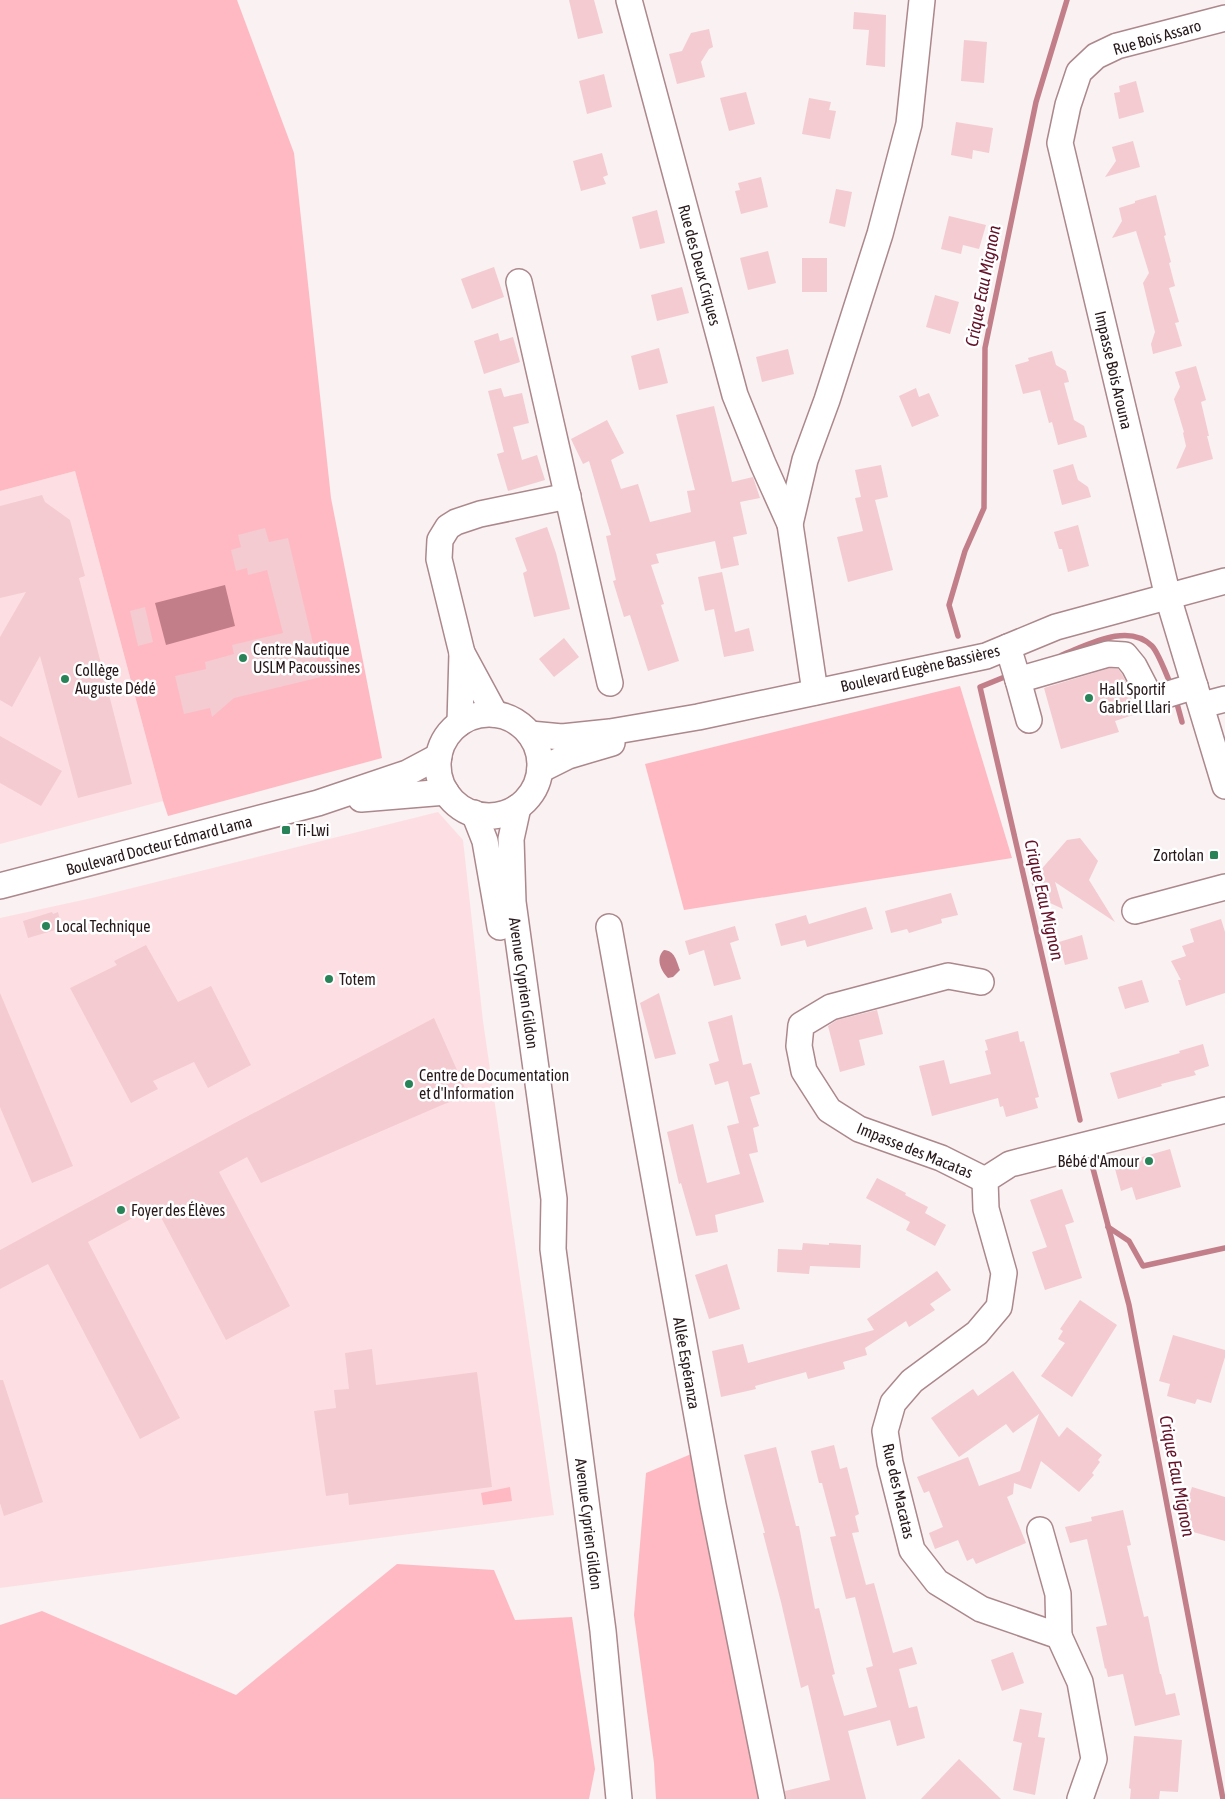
<svg xmlns="http://www.w3.org/2000/svg" width="1225" height="1799" viewBox="0 0 1225 1799" font-family="'Asap Condensed',sans-serif">
<rect width="100%" height="100%" fill="#f9f1f2"/>
<!-- built -->
<g fill="#fddfe3">
<polygon points="75,471 163,801 0,844 0,491"/>
<polygon points="438,812 463,840 483,1021 554,1515 0,1588 0,918 92,898"/>
</g>
<!-- green -->
<g fill="#ffb9c3">
<polygon points="0,0 237,0 294,153 331,498 382,758 168,816 163,801 75,471 0,491"/>
<polygon points="960,686 1012,858 684,910 645,764"/>
<polygon points="696,1452 763,1799 656,1799 654,1763 634,1615 646,1473"/>
<polygon points="510,1487 512,1501 483,1505 481,1493"/>
<polygon points="397,1564 494,1570 515,1620 572,1617 595,1769 589,1799 0,1799 0,1625 42,1611 236,1695"/>
</g>
<!-- water -->
<g fill="#c27f8a">
<polygon points="225,585 235,626 166,645 155,603"/>
<path d="M664,950C675,951 676,960 680,970L673,977L668,978C661,971 655,958 664,950Z"/>
</g>
<g fill="none" stroke-linecap="round" stroke-linejoin="round">
<!-- stream -->
<g stroke="#c27f8a" stroke-width="5.5">
<polyline points="958,636 949,605 965,551 984,508 985,348 1036,102 1067,0"/>
<path d="M1062,655C1088,645 1128,622 1152,646C1158,652 1168,678 1172,688"/>
<polyline points="1007,676 980,687 1080,1120"/>
<polyline points="1176,700 1182,722"/>
<polyline points="1091,1161 1129,1305 1223,1799"/>
<polyline points="1108,1227 1129,1241 1143,1266 1225,1248"/>
</g>
</g>
<!-- building -->
<g fill="#f4cbd1">
<polygon points="569,0 594,0 603,33 578,39"/>
<polygon points="854,12 886,15 885,67 866,65 869,30 853,29"/>
<polygon points="709,29 713,47 709,49 701,62 705,77 677,84 669,54 682,51 691,33"/>
<polygon points="964,40 987,42 984,83 961,81"/>
<polygon points="604,74 612,107 587,114 579,81"/>
<polygon points="1136,81 1144,112 1119,119 1114,93 1120,92 1119,86"/>
<polygon points="746,92 755,124 729,131 720,98"/>
<polygon points="809,98 831,102 829,110 836,111 830,139 802,134"/>
<polygon points="956,122 993,128 989,153 973,150 972,159 951,155"/>
<polygon points="1133,141 1140,167 1105,177 1116,161 1112,147"/>
<polygon points="602,153 608,175 603,177 606,184 581,191 573,161"/>
<polygon points="761,177 768,207 741,214 735,191 740,190 738,183"/>
<polygon points="836,189 852,192 845,227 829,223"/>
<polygon points="1156,195 1166,235 1164,236 1171,262 1169,263 1175,286 1169,288 1179,322 1175,323 1182,346 1153,354 1151,344 1155,332 1143,283 1149,273 1136,231 1112,238 1122,221 1119,208 1135,203 1135,201"/>
<polygon points="657,210 665,243 640,249 632,217"/>
<polygon points="949,216 986,225 979,249 963,245 961,254 941,249"/>
<polygon points="768,251 776,283 748,290 740,258"/>
<rect x="802" y="258" width="25" height="34"/>
<polygon points="494,267 504,297 472,309 461,279"/>
<polygon points="682,287 689,313 657,321 651,295"/>
<polygon points="935,295 959,302 950,334 926,327"/>
<polygon points="498,333 500,341 513,337 520,362 484,374 474,341"/>
<polygon points="659,348 668,383 639,390 631,356"/>
<polygon points="788,349 794,374 762,382 756,357"/>
<polygon points="1052,351 1056,365 1066,371 1069,382 1064,383 1074,420 1084,426 1087,437 1058,445 1052,422 1049,423 1040,390 1023,394 1015,365 1029,361 1028,358"/>
<polygon points="1196,366 1206,400 1201,402 1209,436 1207,436 1213,459 1176,469 1186,446 1183,433 1184,432 1174,399 1180,387 1175,372"/>
<polygon points="501,388 504,397 522,393 529,423 513,427 522,460 537,455 545,480 508,491 497,454 504,452 488,391"/>
<polygon points="916,388 919,397 929,393 939,416 912,427 899,396"/>
<polygon points="714,406 732,482 753,477 760,498 740,502 747,534 733,537 739,565 721,569 715,541 656,554 659,563 651,565 664,604 661,605 679,661 648,671 630,615 624,617 613,581 616,580 606,536 611,535 589,461 583,464 571,439 607,420 624,453 611,460 621,489 638,484 650,522 691,512 687,491 695,490 676,415"/>
<polygon points="1073,464 1078,480 1088,487 1091,497 1062,505 1053,470"/>
<polygon points="881,465 888,497 875,500 893,570 848,582 837,537 863,531 855,498 861,497 855,470"/>
<polygon points="42,495 45,502 70,520 85,576 79,578 132,784 78,798 40,656 12,707 0,700 0,637 26,592 0,598 0,506"/>
<polygon points="1078,525 1089,566 1068,572 1062,549 1059,549 1054,532"/>
<polygon points="547,527 556,553 570,609 534,617 523,573 527,571 515,538"/>
<polygon points="265,528 269,542 288,538 321,677 234,698 212,717 210,708 184,714 175,676 206,669 205,662 234,654 232,645 283,633 267,570 248,575 247,568 236,571 231,550 241,547 238,535"/>
<polygon points="722,572 735,632 749,628 754,651 724,657 714,609 705,611 698,577"/>
<polygon points="145,607 153,642 138,646 130,611"/>
<polygon points="564,638 579,657 554,677 539,659"/>
<polygon points="1110,668 1118,669 1122,674 1126,682 1136,714 1115,721 1119,732 1061,749 1044,688"/>
<polygon points="0,736 62,771 41,806 0,783"/>
<polygon points="1080,838 1098,861 1089,880 1115,922 1055,882 1063,909 1035,896 1031,881 1067,840"/>
<polygon points="951,893 958,915 941,919 942,923 909,933 907,929 891,933 885,911"/>
<polygon points="866,907 873,929 807,947 805,940 781,946 775,924 806,915 809,924"/>
<polygon points="52,912 53,914 58,912 62,928 28,938 23,921"/>
<polygon points="1221,919 1225,932 1225,993 1186,1006 1178,980 1181,980 1171,961 1186,956 1182,946 1194,942 1190,929"/>
<polygon points="735,926 739,940 730,943 741,979 714,986 704,950 689,955 685,941"/>
<polygon points="1082,935 1088,959 1065,965 1059,942"/>
<polygon points="146,945 178,1002 211,986 251,1065 208,1088 194,1062 153,1081 158,1089 131,1103 70,988 117,965 114,961"/>
<polygon points="1142,980 1149,1002 1125,1009 1118,987"/>
<polygon points="0,993 73,1166 32,1183 0,1107"/>
<polygon points="659,993 676,1054 655,1059 640,1003"/>
<polygon points="877,1010 883,1034 859,1040 865,1065 840,1072 828,1026 837,1020"/>
<polygon points="732,1015 743,1065 751,1063 760,1094 750,1097 759,1126 753,1128 758,1152 749,1154 764,1202 715,1215 718,1232 696,1236 681,1183 679,1184 667,1132 693,1124 707,1183 740,1174 727,1126 739,1123 728,1081 715,1085 709,1064 719,1061 708,1022"/>
<polygon points="434,1018 468,1095 442,1105 261,1183 247,1157 219,1172 290,1306 226,1340 155,1206 88,1242 180,1418 140,1439 48,1264 0,1289 0,1250 231,1125"/>
<polygon points="1018,1031 1020,1042 1024,1041 1039,1097 1035,1098 1038,1108 1006,1117 1003,1106 1000,1107 998,1098 932,1116 919,1066 944,1060 950,1084 991,1074 985,1051 988,1050 985,1040"/>
<polygon points="1203,1044 1209,1066 1194,1071 1196,1075 1161,1084 1162,1086 1118,1099 1110,1073 1180,1053 1179,1051"/>
<polygon points="1170,1149 1181,1187 1136,1200 1132,1187 1121,1191 1114,1165"/>
<polygon points="877,1178 906,1193 905,1195 928,1207 925,1213 946,1225 935,1246 906,1230 910,1222 866,1198"/>
<polygon points="1062,1189 1074,1222 1065,1225 1082,1278 1045,1290 1032,1252 1047,1247 1030,1200"/>
<polygon points="803,1243 829,1245 829,1243 861,1245 860,1268 810,1266 809,1274 777,1272 778,1249 802,1250"/>
<polygon points="727,1264 740,1309 709,1319 695,1275"/>
<polygon points="937,1271 951,1290 930,1304 935,1310 909,1327 906,1321 865,1348 867,1355 843,1362 845,1369 808,1379 806,1372 755,1386 756,1389 721,1397 712,1351 743,1344 748,1363 874,1330 867,1319"/>
<polygon points="1080,1300 1117,1325 1072,1397 1041,1376 1065,1343 1058,1339 1063,1331 1060,1329"/>
<polygon points="1173,1335 1225,1350 1225,1357 1211,1403 1197,1399 1195,1404 1167,1396 1170,1384 1159,1381"/>
<polygon points="372,1349 376,1385 477,1372 492,1487 349,1505 348,1493 326,1496 314,1411 336,1408 334,1390 349,1389 345,1353"/>
<polygon points="1013,1371 1059,1437 1067,1427 1102,1455 1098,1460 1100,1462 1092,1473 1094,1475 1079,1492 1041,1461 1031,1489 1014,1483 1013,1494 1007,1497 1026,1543 976,1564 973,1558 967,1561 958,1540 935,1549 929,1533 943,1527 929,1491 924,1493 917,1477 968,1457 979,1486 1020,1471 1039,1414 1013,1433 1006,1424 959,1457 931,1418 973,1389 978,1396"/>
<polygon points="0,1380 3,1380 43,1502 4,1516 0,1503"/>
<polygon points="834,1445 840,1469 847,1467 859,1514 855,1516 859,1532 852,1533 866,1585 874,1583 893,1653 912,1647 917,1664 899,1669 909,1708 917,1706 925,1738 897,1746 890,1720 848,1731 866,1799 786,1799 785,1791 830,1780 808,1685 801,1688 781,1602 763,1533 765,1533 744,1455 776,1447 796,1526 799,1526 815,1609 819,1608 835,1674 832,1675 844,1716 877,1707 866,1668 873,1666 855,1597 846,1599 830,1537 836,1536 822,1483 819,1483 811,1451"/>
<polygon points="1192,1487 1225,1497 1225,1541 1179,1528"/>
<polygon points="1123,1510 1131,1545 1127,1546 1144,1617 1148,1616 1160,1674 1161,1674 1166,1695 1175,1693 1180,1715 1135,1726 1123,1674 1108,1677 1106,1668 1105,1669 1096,1627 1107,1625 1087,1539 1070,1543 1065,1527 1092,1521 1091,1517"/>
<polygon points="1013,1652 1024,1683 1002,1691 991,1660"/>
<polygon points="1020,1709 1042,1713 1038,1737 1045,1738 1035,1795 1013,1790 1022,1743 1013,1741"/>
<polygon points="1134,1736 1182,1740 1178,1792 1160,1791 1159,1799 1130,1799 1131,1789 1129,1788"/>
<polygon points="959,1759 977,1776 1001,1799 921,1799"/>
</g>
<g fill="none" stroke-linecap="round" stroke-linejoin="round">
<!-- minor casing -->
<g stroke="#ac878c" stroke-width="28">
<g id="minor">
<polyline points="629,0 735,395 763,464 790,524 815,692"/>
<polyline points="1225,18 1117,46 1096,56 1079,72 1068,105 1060,143 1168,597 1225,786"/>
<polyline points="519,282 610,683"/>
<polyline points="790,524 805,460 827,400 880,234 909,124 922,0"/>
<polyline points="1008,647 1018,680 1108,654 1125,655 1134,666 1148,693 1159,697 1195,686"/>
<polyline points="1018,680 1029,720"/>
<polyline points="1202,705 1225,699"/>
<polyline points="495,714 462,653 439,559 440,540 448,527 456,522 480,514 568,496"/>
<circle cx="489" cy="765" r="51"/>
<polyline points="460,723 462,653"/>
<polyline points="530,734 562,737 610,732 698,717 944,665 986,656 1056,627 1225,581"/>
<polyline points="540,770 568,756 612,743"/>
<polyline points="361,799 446,792"/>
<polyline points="518,807 511,839 513,902 554,1199 553,1249 603,1631 619,1799"/>
<polyline points="474,813 485,841 500,927"/>
<polyline points="0,886 318,803 407,773 439,756"/>
<polyline points="1135,911 1225,887"/>
<polyline points="609,927 713,1505 772,1799"/>
<polyline points="981,982 948,976 831,1007 801,1025 799,1046 804,1071 829,1110 859,1129 941,1158 985,1180"/>
<polyline points="1040,1530 1058,1594 1059,1636"/>
<polyline points="1080,1799 1094,1759 1080,1682 1059,1636 981,1609 937,1582 912,1550 890,1463 885,1431 893,1403 912,1381 977,1333 999,1307 1004,1273 986,1209 985,1180 1010,1164 1225,1110"/>
</g>
</g>
<!-- minor -->
<use href="#minor" stroke="#fff" stroke-width="25"/>
</g>
<!-- markers -->
<g fill="#298359" stroke="#fff" stroke-width="2">
<circle cx="243" cy="658" r="5"/>
<circle cx="65" cy="679" r="5"/>
<circle cx="1089" cy="698" r="5"/>
<rect x="281" y="825" width="10" height="10" rx="2.5"/>
<rect x="1209" y="850" width="10" height="10" rx="2.5"/>
<circle cx="46" cy="926" r="5"/>
<circle cx="329" cy="979" r="5"/>
<circle cx="409" cy="1084" r="5"/>
<circle cx="1149" cy="1161" r="5"/>
<circle cx="121" cy="1210" r="5"/>
</g>
<g text-anchor="middle" stroke-width="5" stroke-linejoin="round" paint-order="stroke">
<!-- street labels -->
<g font-size="16" fill="#27191b" stroke="#fff">
<text transform="translate(1157 37) rotate(-16)" y="6">Rue Bois Assaro</text>
<text transform="translate(700 265) rotate(75)" y="6">Rue des Deux Criques</text>
<text transform="translate(1114 370) rotate(77)" y="6">Impasse Bois Arouna</text>
<text transform="translate(920 668) rotate(-13)" y="6">Boulevard Eugène Bassières</text>
<text transform="translate(159 845) rotate(-15)" y="6">Boulevard Docteur Edmard Lama</text>
<text transform="translate(524 983) rotate(82)" y="6">Avenue Cyprien Gildon</text>
<text transform="translate(915 1150) rotate(22)" y="6">Impasse des Macatas</text>
<text transform="translate(687 1363) rotate(80)" y="6">Allée Espéranza</text>
<text transform="translate(899 1491) rotate(77)" y="6">Rue des Macatas</text>
<text transform="translate(589 1524) rotate(83)" y="6">Avenue Cyprien Gildon</text>
</g>
<!-- poi labels -->
<g font-size="16" fill="#27191b" stroke="#fff" text-anchor="start">
<text x="253" y="655">Centre Nautique<tspan x="253" dy="18">USLM Pacoussines</tspan></text>
<text x="75" y="676">Collège<tspan x="75" dy="18">Auguste Dédé</tspan></text>
<text x="1099" y="695">Hall Sportif<tspan x="1099" dy="18">Gabriel Llari</tspan></text>
<text x="296" y="836">Ti-Lwi</text>
<text x="1204" y="861" text-anchor="end">Zortolan</text>
<text x="56" y="932">Local Technique</text>
<text x="339" y="985">Totem</text>
<text x="419" y="1081">Centre de Documentation<tspan x="419" dy="18">et d'Information</tspan></text>
<text x="1139" y="1167" text-anchor="end">Bébé d'Amour</text>
<text x="131" y="1216">Foyer des Élèves</text>
</g>
<!-- water labels -->
<g font-size="18" font-style="italic" fill="#631129" stroke="#fff">
<text transform="translate(983 286) rotate(-79)" y="6">Crique Eau Mignon</text>
<text transform="translate(1044 900) rotate(77)" y="6">Crique Eau Mignon</text>
<text transform="translate(1177 1476) rotate(79)" y="6">Crique Eau Mignon</text>
</g>
</g>
</svg>
